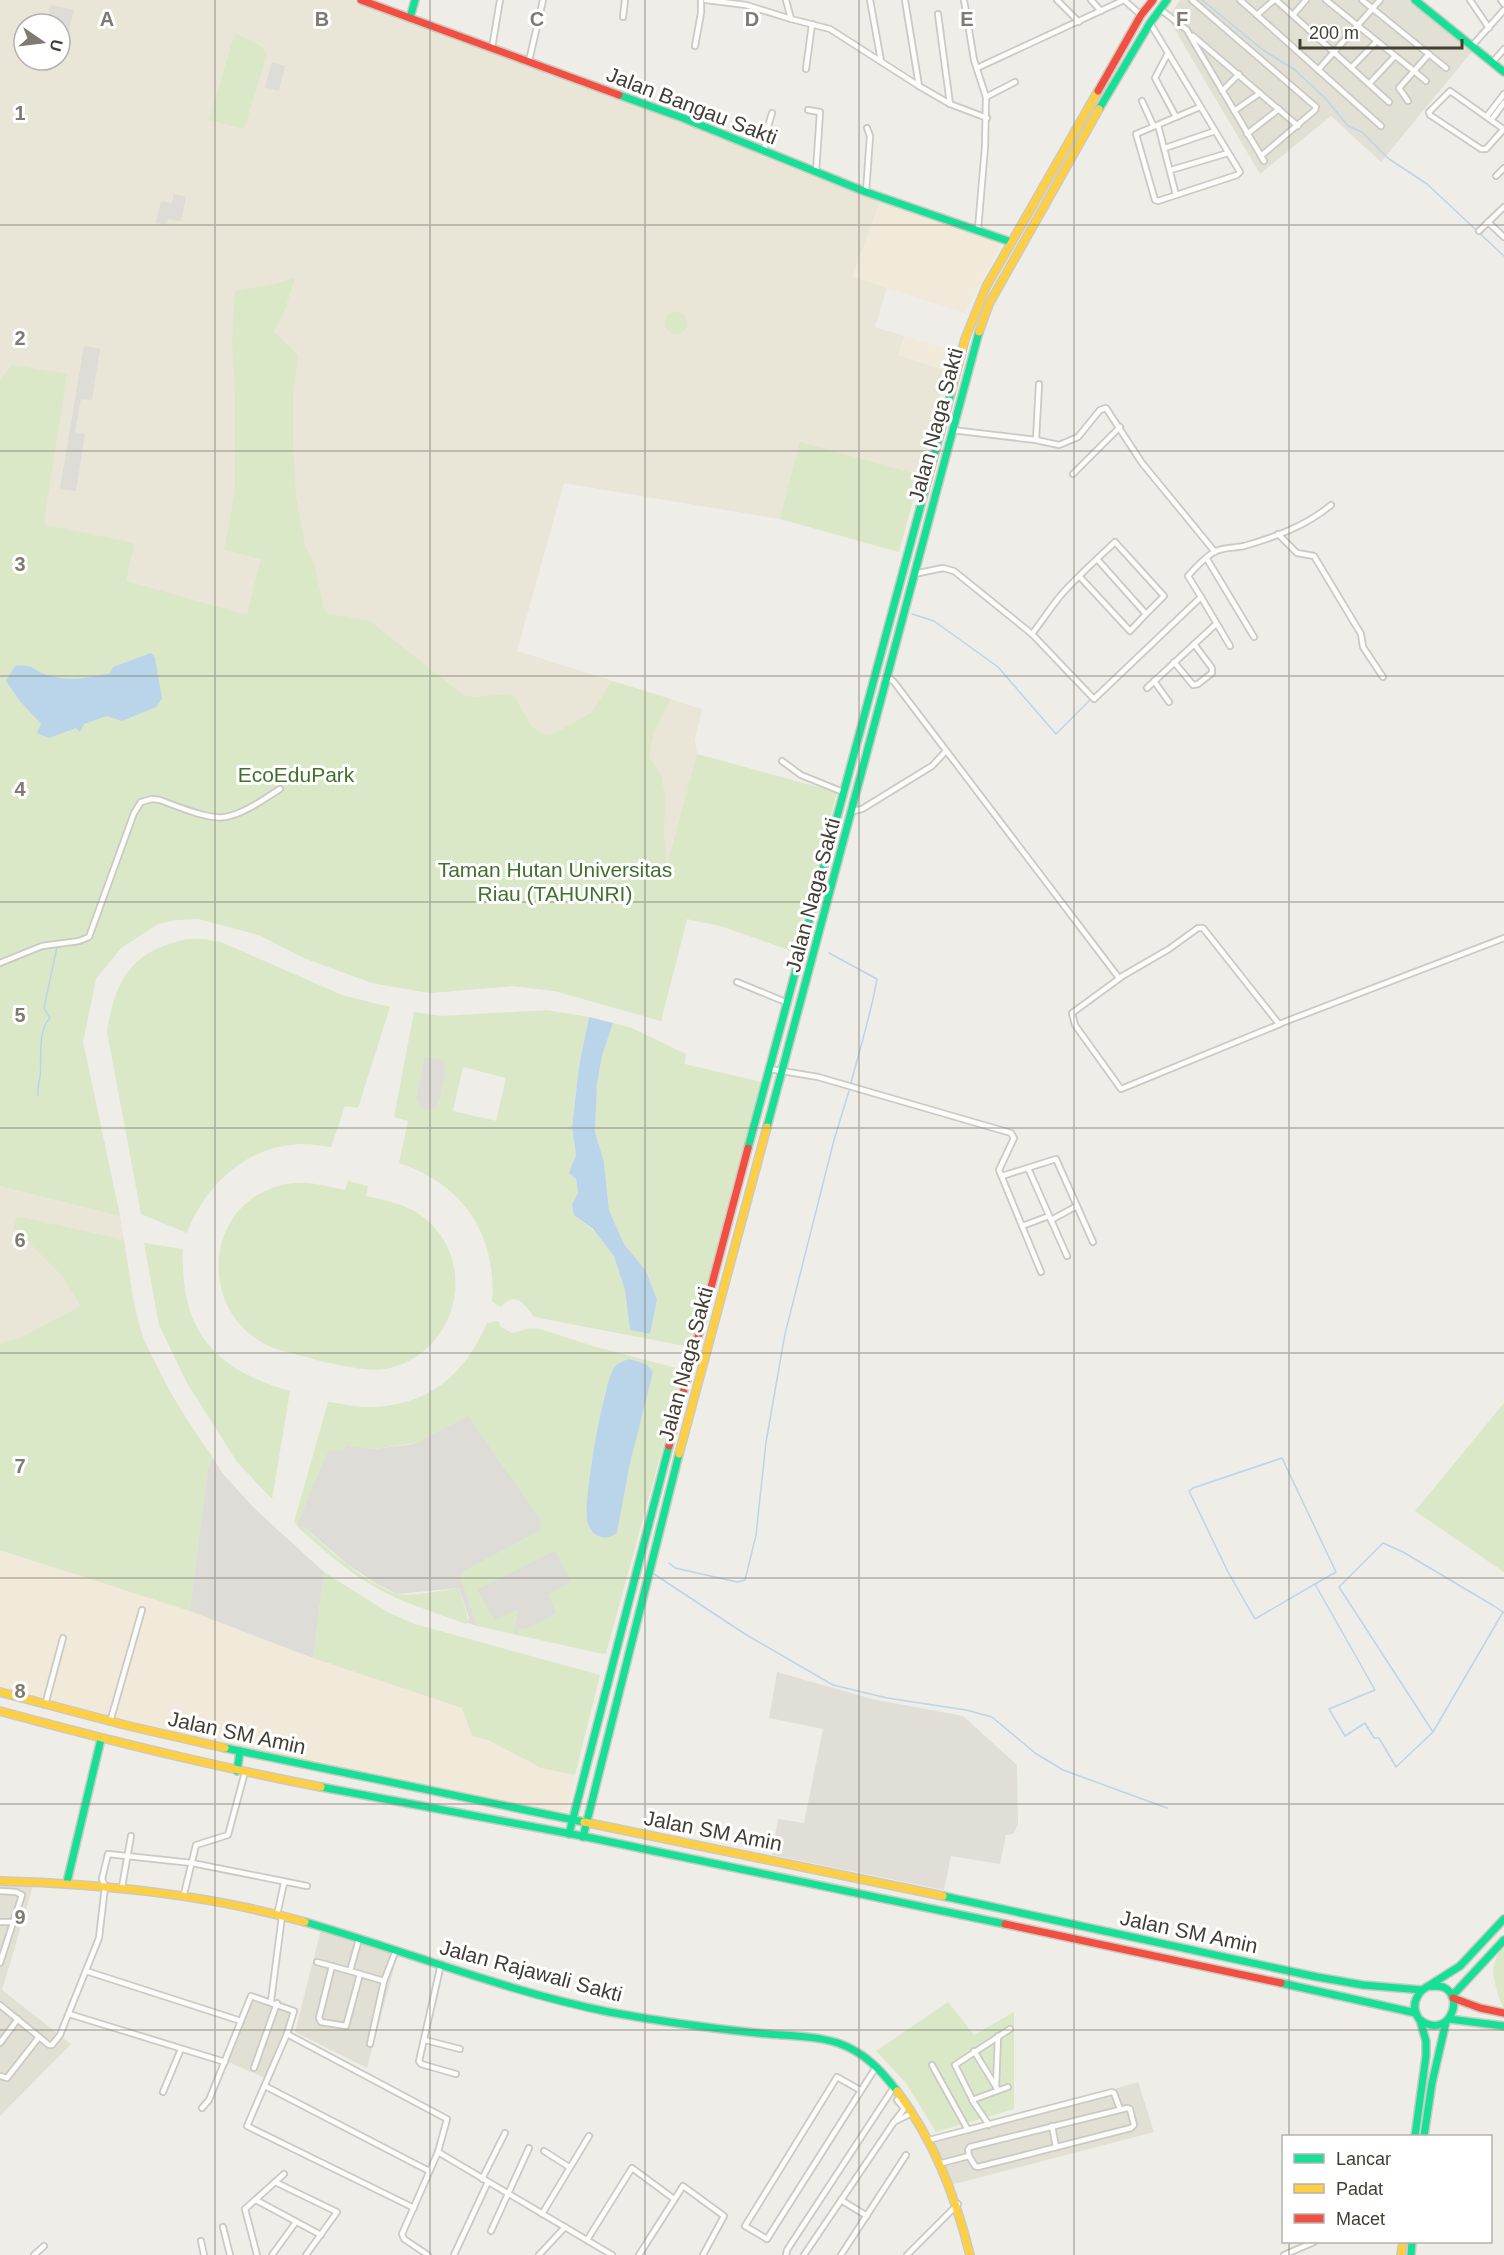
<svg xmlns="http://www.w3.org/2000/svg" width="1504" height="2255" viewBox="0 0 1504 2255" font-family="Helvetica,sans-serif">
<rect width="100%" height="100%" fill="#eeede7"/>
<!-- residential -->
<g fill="#e2dfd5">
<polygon points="1180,0 1413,0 1474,49 1381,162 1331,116 1260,174 1168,18"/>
<polygon points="0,1885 33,1886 2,1990 71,2044 0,2116"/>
<polygon points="321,1930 398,1953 367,2068 295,2032"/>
<polygon points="253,1993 294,2010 286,2034 265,2078 226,2061"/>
<polygon points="1138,2082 1154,2132 951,2185 931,2144"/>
</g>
<!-- commercial -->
<g fill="#f1e9da">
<polygon points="881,199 1002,242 965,313 852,277"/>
<polygon points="904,336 953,351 947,371 898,355"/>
<polygon points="0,1550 190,1611 313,1658 462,1708 472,1736 488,1740 541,1768 575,1775 567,1808 553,1812 241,1748 131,1724 0,1688"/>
</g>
<!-- industrial -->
<polygon fill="#e1ded8" points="777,1672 872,1699 963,1716 1017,1765 1018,1824 1013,1834 1006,1835 1000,1864 951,1856 944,1890 772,1855 778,1819 804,1823 823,1729 769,1718"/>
<!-- education -->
<path fill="#e9e5d7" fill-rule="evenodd" d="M0,0H352L555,74L881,199L852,277L887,288L875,327L904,336L898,355L947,371L920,475L801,443L780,519L564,483L517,651L702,709L695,740L697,754L667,866L795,952L721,926L687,919L661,1021L555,991L512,986L430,993L372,983L304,958L259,935L199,919L175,920L158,924L121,948L96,979L83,1042L120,1216L134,1301L143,1338L179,1409L213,1458L208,1469L190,1611L0,1550ZM24,24H60V60H24Z"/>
<!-- green -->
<g fill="#dae8c8" fill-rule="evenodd">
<polygon points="235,33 261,46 267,54 244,129 209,120"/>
<polygon points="295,278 284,312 274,332 298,355 293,394 293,444 296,497 305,546 314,563 324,609 329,614 370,621 463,695 476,697 508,694 515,697 532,727 545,735 555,733 591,713 612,681 671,699 654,731 649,757 661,775 665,796 664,838 667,865 697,754 837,792 795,952 721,926 687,919 661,1021 555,991 512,986 430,993 372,983 304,958 259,935 199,919 175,920 158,924 121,948 96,979 83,1042 120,1216 0,1186 0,380 12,365 67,374 44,521 46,525 134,543 126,581 247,615 261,559 224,550 235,492 235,392 232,342 235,291 274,284"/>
<circle cx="676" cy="323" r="11"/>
<polygon points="800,442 920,475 899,552 780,519"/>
<path d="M188,939H204L221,942L342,995L390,1007L358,1108L345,1106L331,1147C322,1146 312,1144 303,1144C247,1145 206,1184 187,1233L141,1214L107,1032C115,979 132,950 188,939Z"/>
<path d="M546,1010L589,1017L579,1066L572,1127L576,1155L570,1173L576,1179L578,1193L574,1215C588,1226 605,1239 614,1255C626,1277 627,1306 630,1330L650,1334L657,1300L646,1271L624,1244L609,1210L604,1162L595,1132L597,1084L602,1056L613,1023L632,1028L686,1054L685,1064L761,1082L690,1347L534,1317C525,1305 516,1290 501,1307L492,1302C497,1234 463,1184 399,1163L408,1121L394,1117L414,1012L442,1016ZM445,1061C445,1078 443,1093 435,1108L429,1110ZM463,1067L506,1078L496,1121L453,1111Z"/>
<path d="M348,1181L368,1186L366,1196C388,1201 411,1205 428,1221C480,1268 454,1357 385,1369C359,1373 311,1358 283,1351C196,1327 197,1201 287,1184C307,1180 326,1186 345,1190Z"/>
<path d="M17,1216L124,1240C129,1272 131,1308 144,1339C161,1381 187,1420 213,1458L208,1469L190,1611L0,1550V1343L18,1339L81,1306L63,1277L14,1227Z"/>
<path d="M144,1243L183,1249C180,1330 213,1369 290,1391L272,1499L237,1462L187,1383L159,1325Z"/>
<path d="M498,1321L501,1327L512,1333L530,1328L540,1329L596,1347L684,1370L606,1653L603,1654L517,1635L518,1628L548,1594L555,1551L518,1610L513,1634L477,1626L459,1576L462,1572L538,1531L540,1521L417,1443L373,1449L347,1446L342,1452L328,1451L300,1522L297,1525L294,1522L328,1402C340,1403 353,1407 365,1407C425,1408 464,1377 487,1323ZM605,1391L630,1463L617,1533L587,1520L592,1462Z"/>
<polygon points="1504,1403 1504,1572 1415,1511"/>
<path d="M302,1525C325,1547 368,1586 398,1594C409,1597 445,1590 459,1588L469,1622L466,1624C434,1612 399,1602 370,1584C345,1569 322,1549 300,1529Z"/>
<polygon points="324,1572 389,1613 415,1624 600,1675 575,1775 541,1768 488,1740 472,1736 462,1708 313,1658"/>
<path d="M1504,1947V2008C1499,2001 1491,1974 1494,1965C1495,1958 1499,1952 1504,1947Z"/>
<polygon points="948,2002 974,2035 1014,2012 1014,2109 936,2132 906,2083 876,2051"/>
</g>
<!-- parking -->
<g fill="#dddcd7">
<polygon points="51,5 74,10 64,52 60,51 60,24 46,24"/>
<polygon points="272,62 285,66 279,91 265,87"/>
<polygon points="174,194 186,197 181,221 168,219 167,225 156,223 161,201 172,203"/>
<polygon points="84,346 100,349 92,400 81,399 75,432 85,434 76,491 60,489"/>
<polygon points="425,1057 445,1061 445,1076 440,1098 435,1108 429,1110 421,1107 416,1099"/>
<polygon points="468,1416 541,1521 541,1527 539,1531 462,1572 460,1576 477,1626 468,1623 469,1618 459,1588 397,1594 375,1583 347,1564 303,1526 300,1529 297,1525 328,1451 332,1450 342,1451 347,1446 373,1449 408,1445 417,1443"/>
<polygon points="213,1458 223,1474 257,1511 324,1572 313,1658 190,1611 208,1469"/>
<polygon points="555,1551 571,1582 548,1594 556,1613 527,1629 519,1628 517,1635 513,1634 518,1610 495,1620 477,1590"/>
</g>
<!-- water -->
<g fill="#bad5ea">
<path d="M151,653L155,658L162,698L156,707L122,721L107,716L84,724L80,732L76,728L49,738L37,733L41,724L20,701L6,681L15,666C37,664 30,670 47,675C71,682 86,678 110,673L113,667Z"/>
<polygon points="589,1017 613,1023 602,1056 597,1084 595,1132 604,1162 609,1210 624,1244 646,1271 657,1300 650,1334 630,1330 625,1290 614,1256 593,1229 574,1215 572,1205 578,1193 576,1179 569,1173 576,1155 572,1127 579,1066"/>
<path d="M629,1359L646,1364L653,1372L630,1463L617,1533C604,1543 589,1535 587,1519C584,1498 603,1385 614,1368C617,1363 623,1361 629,1359Z"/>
</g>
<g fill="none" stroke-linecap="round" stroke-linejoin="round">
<!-- stream -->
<g stroke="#bad5ea" stroke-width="1.5">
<polyline points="1202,0 1263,50 1295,70 1326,99 1348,126 1362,132 1389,159 1427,184 1504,256"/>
<polyline points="920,576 946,570"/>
<polyline points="912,614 934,621 998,667 1056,734 1091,699 1077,685"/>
<polyline points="141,800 151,797"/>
<polyline points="170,801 211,814"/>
<polyline points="103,891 110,873"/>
<polyline points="46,943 77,939"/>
<polyline points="69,945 83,944"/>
<polyline points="36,951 47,948"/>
<path d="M829,953L877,979C871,1014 860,1048 851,1083"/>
<polyline points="0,960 33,947"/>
<polyline points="0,966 20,957"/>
<path d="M38,1096C37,1088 39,1084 40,1077C42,1060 37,1031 50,1018L44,1008L57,947L64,945"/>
<polyline points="669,1563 675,1568 737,1582 745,1580 756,1535 766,1442 785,1334 834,1140 849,1091"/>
<polyline points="654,1574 745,1634 833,1685 887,1698 966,1710 992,1717 1035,1753 1063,1770 1167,1808"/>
<polyline points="1315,1584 1336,1572 1282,1458 1193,1488 1189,1491 1228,1572 1255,1619 1315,1584 1375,1690 1329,1709 1345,1736 1365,1723 1374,1738 1379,1738 1396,1767 1433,1732"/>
<polyline points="1503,1612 1433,1732 1339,1587 1383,1543 1403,1552 1494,1606 1503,1612 1504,1613"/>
</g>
<!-- street casing -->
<g stroke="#cac9c3" stroke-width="8">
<g id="street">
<polyline points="706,0 746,5 791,19 786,0"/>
<polyline points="870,0 881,61"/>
<polyline points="905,0 919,86"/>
<polyline points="964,0 974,60 986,97 985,147 978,229"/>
<polyline points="1057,0 1079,22"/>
<polyline points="1091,0 1101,11"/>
<polyline points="1192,0 1316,107 1315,110 1261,156"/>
<polyline points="1240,0 1257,15 1274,0"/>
<polyline points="1276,0 1389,102"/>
<polyline points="1326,0 1414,71 1399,88 1408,101"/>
<polyline points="1362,0 1446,68"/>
<polyline points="1470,0 1489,28"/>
<polyline points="1501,0 1504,4"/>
<polyline points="1160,9 1187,30 1196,46 1264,161"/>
<polyline points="938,14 950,104"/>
<polyline points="1257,15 1381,126"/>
<polyline points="1293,15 1306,0"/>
<polyline points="623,17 625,0"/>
<polyline points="791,19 830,29 919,86 950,104 987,118"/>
<polyline points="1150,23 1240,172 1237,175 1158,201 1155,200 1136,134 1200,107"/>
<polyline points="1193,36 1298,126"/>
<polyline points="695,46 701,13 701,0"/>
<polyline points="1472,46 1504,10"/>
<polyline points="492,48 500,0"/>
<polyline points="1168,53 1155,78 1176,117"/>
<polyline points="529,61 543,0"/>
<polyline points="1492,63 1504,49"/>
<polyline points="977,68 1124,0 1141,15"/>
<polyline points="1351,68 1376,42"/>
<polyline points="806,69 812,24"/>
<polyline points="1318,70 1380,0"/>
<polyline points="1426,81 1414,71 1429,54"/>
<polyline points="1369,84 1395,56"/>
<polyline points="1222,91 1239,74"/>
<polygon points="1450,91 1502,128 1503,130 1486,149 1481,149 1430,115 1429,112"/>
<polyline points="986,97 1015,82"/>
<polyline points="1142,101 1153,125"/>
<polyline points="808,110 820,112 816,172"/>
<polyline points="1234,111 1260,93"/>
<polyline points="1487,116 1504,94"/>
<polyline points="1492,119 1504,103"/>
<polyline points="1158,125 1176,195"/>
<polyline points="1247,134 1279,109"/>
<polyline points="1165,148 1215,131"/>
<polyline points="765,152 765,137 772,113"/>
<polyline points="1171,170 1228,153"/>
<polyline points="1496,176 1504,168"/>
<polyline points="866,192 870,136 867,128"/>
<polyline points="1488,222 1504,237"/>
<polyline points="1479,231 1504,207"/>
<polyline points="952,430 1036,440 1059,445 1078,437 1100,410 1106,408 1142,463 1215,552"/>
<polyline points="1036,440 1039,384"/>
<polyline points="1073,474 1120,427"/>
<polyline points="1278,534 1297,553 1314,556 1361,634 1363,647 1383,677"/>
<polyline points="1207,559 1254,637"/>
<path d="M914,574L943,568L954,571L1032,634L1094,699L1201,597L1188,576C1195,568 1206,556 1216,551C1225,547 1235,548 1244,546C1275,537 1306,526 1331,505"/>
<polyline points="1080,577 1130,631 1146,614"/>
<polyline points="1201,597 1230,646"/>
<path d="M1032,634C1042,621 1051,607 1061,595C1078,576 1097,559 1115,542L1164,596L1146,614L1097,559"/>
<polyline points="1174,662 1193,685 1198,684 1212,673 1212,668 1194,644"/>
<polyline points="888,677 894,682 1119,978 1169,949 1198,928 1203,928 1279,1024 1504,938"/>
<polyline points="1154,681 1169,702"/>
<polyline points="1147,688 1216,624"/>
<polyline points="782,761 801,775 843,792"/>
<polyline points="853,811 862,809 932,766 946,751"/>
<path d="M0,963L42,946L79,941L89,937L134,813L141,802L152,799L160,800C176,806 209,820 225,817C244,814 264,799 280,789"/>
<polyline points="1120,978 1072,1013 1075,1025 1121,1089 1280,1024"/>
<polyline points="737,982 788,1003"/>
<polyline points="770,1069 818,1077 1011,1133 1014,1138 999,1170 1041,1272"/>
<polyline points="1028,1168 1067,1256"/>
<polyline points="1002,1176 1056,1159 1093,1242"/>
<polyline points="1051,1220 1077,1206"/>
<polyline points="1022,1226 1049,1216"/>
<polyline points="45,1705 63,1638"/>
<polyline points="110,1722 142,1610"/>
<polyline points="122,1887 131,1836"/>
<polyline points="0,1891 16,1892 22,1895 0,1963"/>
<polyline points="184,1894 196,1845 228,1835 245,1772"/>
<polyline points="277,1915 284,1883"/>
<polyline points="0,1922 13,1922"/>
<polyline points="359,1939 350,1971 384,1981 370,2044"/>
<polyline points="317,1962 350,1971"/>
<polyline points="441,1964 419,2061 421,2064 456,2074"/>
<polyline points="332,1966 319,2018 321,2022 346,2026 360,1974"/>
<polyline points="86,1971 241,2021"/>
<polyline points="384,1981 396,1950"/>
<polyline points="271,2001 282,1916"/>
<polyline points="0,2005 49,2045 52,2045 60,2035 99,1938 105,1886 102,1879 108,1854 192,1863 307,1886"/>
<polyline points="69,2014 225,2062"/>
<polyline points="287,2034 447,2119 438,2152 402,2234 404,2239 428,2255"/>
<polyline points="425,2040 460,2049"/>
<polyline points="0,2043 18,2019"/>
<polyline points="974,2051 998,2090"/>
<polyline points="932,2065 968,2130"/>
<polyline points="254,2068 277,2003"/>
<polyline points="0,2076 7,2078 39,2037"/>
<polyline points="265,2086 429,2171"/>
<polyline points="996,2087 998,2036"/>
<polyline points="860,2090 837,2077 745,2226 767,2239 876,2067"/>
<polyline points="163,2092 181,2049"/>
<polyline points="897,2100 904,2108"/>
<polyline points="972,2100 1008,2087"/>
<polyline points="907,2105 894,2122 912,2113"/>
<polyline points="202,2108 209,2100 251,1996 294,2011 287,2034 247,2126 414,2208"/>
<polyline points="989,2125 974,2103 955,2065 1010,2029"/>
<polyline points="1052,2126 1056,2147"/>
<polyline points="929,2140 1112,2092 1114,2093 1120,2109"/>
<polyline points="544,2151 569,2167"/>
<polyline points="438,2152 612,2255"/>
<polyline points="942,2163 969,2156 975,2166 978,2167 1131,2128 1134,2125 1130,2109 1127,2108 970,2147 968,2150 969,2156"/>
<polyline points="482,2179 505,2133"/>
<polyline points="275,2182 337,2212 306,2255"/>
<polyline points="256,2200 321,2235"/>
<polyline points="841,2200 867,2216"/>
<polyline points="542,2214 589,2136"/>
<polyline points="223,2227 230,2255"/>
<polyline points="491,2231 529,2148"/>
<polyline points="587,2240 632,2168 674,2199"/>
<polyline points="201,2241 204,2255"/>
<polyline points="34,2255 44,2246"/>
<polyline points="257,2255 245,2209 284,2174"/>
<polyline points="272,2255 296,2222"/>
<polyline points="454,2255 488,2182"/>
<polyline points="539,2255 565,2227"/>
<polyline points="639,2255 683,2186 724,2216 703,2255"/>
<polyline points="786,2255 787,2250 894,2087"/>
<polyline points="804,2255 894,2122"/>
<polyline points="841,2255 906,2155"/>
<polyline points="907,2255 958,2204"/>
<polyline points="1284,2255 1314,2242"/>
</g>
</g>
<!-- fast casing -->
<g stroke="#cccabf" stroke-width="10">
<g id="fast">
<polyline points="1415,0 1504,72"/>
<polyline points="410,18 415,0"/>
<polyline points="619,95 683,118 866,192 1011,242"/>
<polyline points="1099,109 1150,23 1167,0"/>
<polyline points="767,1127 979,332"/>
<polyline points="748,1148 951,393"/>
<polyline points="225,1748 584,1822"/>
<polyline points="237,1771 240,1751"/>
<polyline points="321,1787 577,1835 1005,1924"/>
<polyline points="569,1834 669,1446"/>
<polyline points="583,1837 679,1454"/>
<polyline points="67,1882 101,1739"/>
<polyline points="943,1896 1317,1977 1363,1985 1422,1990"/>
<path d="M305,1922C406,1951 505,1991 609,2012C658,2021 708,2028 757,2033C784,2036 812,2035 838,2043C864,2052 881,2070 897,2091"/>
<polyline points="1281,1983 1416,2013"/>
<path d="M1429,1986C1433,1986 1439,1986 1443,1987C1467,1997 1447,2042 1419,2019C1412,2009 1414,1999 1422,1990L1460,1966L1504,1919"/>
<polyline points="1452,1996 1504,1940"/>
<polyline points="1449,2019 1504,2026"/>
<polyline points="1415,2136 1426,2056 1426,2041 1420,2020"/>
<polyline points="1424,2136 1432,2083 1446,2022"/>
<polyline points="1411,2255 1412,2242"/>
</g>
</g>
<!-- slow casing -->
<g stroke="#cccabf" stroke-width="10">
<g id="slow">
<polyline points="979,332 989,304 1099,109"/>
<polyline points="951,393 965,339 986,287 1098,91"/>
<polyline points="679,1454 767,1127"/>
<polyline points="0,1692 129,1726 225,1748"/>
<path d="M0,1711C106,1740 213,1766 321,1787"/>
<polyline points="584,1822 943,1896"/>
<path d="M0,1881C103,1884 205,1894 305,1922"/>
<path d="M897,2091C934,2141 955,2195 970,2255"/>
<polyline points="1401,2255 1403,2242"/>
</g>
</g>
<!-- jam casing -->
<g stroke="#cccabf" stroke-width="10">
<g id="jam">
<polyline points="361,0 619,95"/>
<polyline points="1098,91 1141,15 1153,0"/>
<polyline points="669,1446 748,1148"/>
<polyline points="1005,1924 1281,1983"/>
<polyline points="1453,1998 1480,2008 1504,2013"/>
</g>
</g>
<!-- street -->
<use href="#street" stroke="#fcfcfb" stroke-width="4.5"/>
<!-- fast -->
<use href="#fast" stroke="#16e098" stroke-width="7"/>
<!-- slow -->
<use href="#slow" stroke="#ffcf43" stroke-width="7"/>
<!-- jam -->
<use href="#jam" stroke="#f24e42" stroke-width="7"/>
</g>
<!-- grid -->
<path fill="none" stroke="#7f7b73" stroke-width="1.5" stroke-opacity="0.55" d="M215,0V2255M430,0V2255M645,0V2255M859,0V2255M1074,0V2255M1289,0V2136M0,225H1504M0,451H1504M0,676H1504M0,902H1504M0,1128H1504M0,1353H1504M0,1578H1504M0,1804H1504M0,2030H1504M1289,2242V2255"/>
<g text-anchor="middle" stroke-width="6" stroke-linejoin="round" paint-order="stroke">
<!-- street labels -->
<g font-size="21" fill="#433e34" stroke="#fff">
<text transform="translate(692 106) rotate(21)" y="7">Jalan Bangau Sakti</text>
<text transform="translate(936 425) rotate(-75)" y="7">Jalan Naga Sakti</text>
<text transform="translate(813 895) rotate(-75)" y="7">Jalan Naga Sakti</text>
<text transform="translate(686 1364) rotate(-75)" y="7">Jalan Naga Sakti</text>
<text transform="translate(237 1733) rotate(12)" y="7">Jalan SM Amin</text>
<text transform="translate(713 1831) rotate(11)" y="7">Jalan SM Amin</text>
<text transform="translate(1189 1932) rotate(12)" y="7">Jalan SM Amin</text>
<text transform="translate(531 1971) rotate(15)" y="7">Jalan Rajawali Sakti</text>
</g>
<!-- park labels -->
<g font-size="21" fill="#43712b" stroke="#fff">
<text x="296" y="782">EcoEduPark</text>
<text x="555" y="877">Taman Hutan Universitas<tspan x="555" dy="24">Riau (TAHUNRI)</tspan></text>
</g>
</g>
<g font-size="20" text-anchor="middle" font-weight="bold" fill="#7f7b73" stroke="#fff" stroke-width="6" stroke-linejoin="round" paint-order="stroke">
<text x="107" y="26">A</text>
<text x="322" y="26">B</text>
<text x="537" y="26">C</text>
<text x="752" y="26">D</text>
<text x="967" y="26">E</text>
<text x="1182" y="26">F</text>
<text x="20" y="120">1</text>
<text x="20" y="345">2</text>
<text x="20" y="571">3</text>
<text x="20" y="796">4</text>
<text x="20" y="1022">5</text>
<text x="20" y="1247">6</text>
<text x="20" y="1473">7</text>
<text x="20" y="1698">8</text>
<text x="20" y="1924">9</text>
</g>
<!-- legend -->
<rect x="1282" y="2135" width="210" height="108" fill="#ffffff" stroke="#b4b2ae" stroke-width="1.5"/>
<rect x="1294" y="2154" width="30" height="9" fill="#16e098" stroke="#b4b2ae" stroke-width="1.5"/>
<text x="1336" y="2165" font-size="18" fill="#433e34">Lancar</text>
<rect x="1294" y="2184" width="30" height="9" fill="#ffcf43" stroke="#b4b2ae" stroke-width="1.5"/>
<text x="1336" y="2195" font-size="18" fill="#433e34">Padat</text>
<rect x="1294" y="2214" width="30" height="9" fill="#f24e42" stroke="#b4b2ae" stroke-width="1.5"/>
<text x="1336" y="2225" font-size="18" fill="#433e34">Macet</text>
<!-- north arrow -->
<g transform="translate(42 42) rotate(104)"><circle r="28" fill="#ffffff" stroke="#b4b2ae" stroke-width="1.5"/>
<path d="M0-4.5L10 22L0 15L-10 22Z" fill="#7f7b73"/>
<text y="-9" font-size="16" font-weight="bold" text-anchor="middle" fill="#433e34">U</text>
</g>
<!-- scale -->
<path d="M1300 39v9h162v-9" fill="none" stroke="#433e34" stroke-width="3"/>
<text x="1309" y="39" font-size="18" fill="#433e34" stroke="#ffffff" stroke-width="4.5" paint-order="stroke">200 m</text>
</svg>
